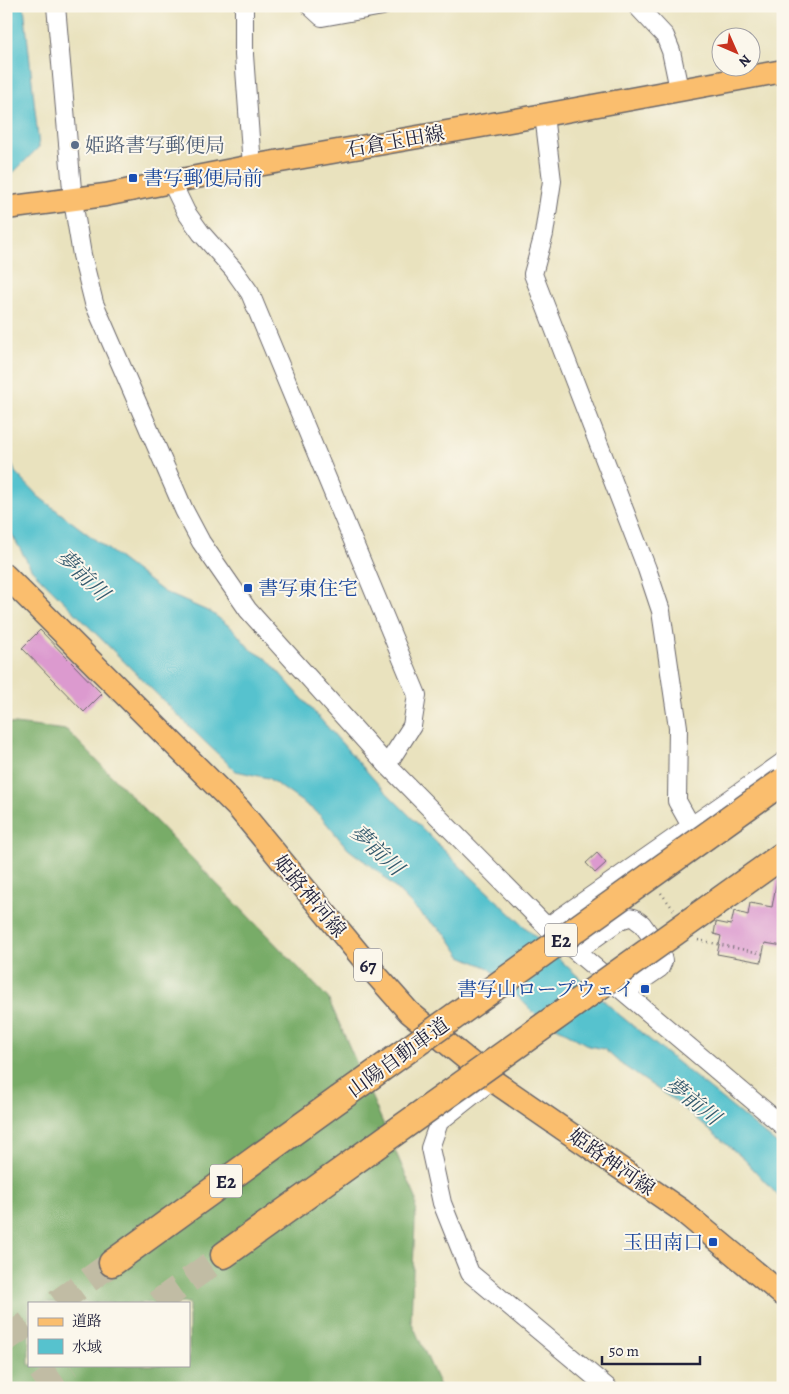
<svg xmlns="http://www.w3.org/2000/svg" width="789" height="1394" viewBox="0 0 789 1394" font-family="Alegreya,'Noto Serif JP',serif">
<rect width="100%" height="100%" fill="#fbf7ec"/>
<filter id="ink" filterUnits="userSpaceOnUse"><feTurbulence type="fractalNoise" baseFrequency=".02" numOctaves="2"/><feDisplacementMap in="SourceGraphic" scale="10" xChannelSelector="R" yChannelSelector="G"/><feConvolveMatrix kernelMatrix="1 2 1 2 8 2 1 2 1" color-interpolation-filters="sRGB"/></filter>
<filter id="wash" filterUnits="userSpaceOnUse"><feTurbulence type="fractalNoise" baseFrequency=".0096" numOctaves="4" result="noise"/><feDisplacementMap in="SourceGraphic" scale="20" xChannelSelector="R" yChannelSelector="G"/><feGaussianBlur stdDeviation="1.12" result="paint"/><feColorMatrix in="noise" values="0 0 0 0 0 0 0 0 0 0 0 0 0 0 0 0 0 1.4 0 .05"/><feComposite in="paint" operator="in"/></filter>
<g filter="url(#wash)">
<rect width="100%" height="100%" fill="#e9e2be"/>
<!-- forest -->
<path fill="#78ac68" stroke="#4d6752" fill-rule="evenodd" d="M6,723L67,730L328,998L416,1198L411,1321L441,1388H6ZM29,1303H189V1365H29Z"/>
<!-- water -->
<g fill="#56c2ce" stroke="#3c7284">
<polygon points="6,6 24,6 39,147 6,180"/>
<polygon points="6,446 15,472 39,497 164,592 212,613 233,629 250,649 267,659 379,785 464,870 616,1012 783,1149 783,1201 744,1159 675,1101 621,1064 604,1049 589,1046 536,1015 489,968 461,956 446,934 424,917 379,872 348,849 318,813 268,778 236,771 203,740 32,570 6,524"/>
</g>
<g id="blocks">
<!-- building -->
<g fill="#dc9acf">
<polygon points="40,630 102,694 84,712 22,648"/>
<polygon points="597,853 606,863 595,873 586,863"/>
<polygon points="777,879 783,880 783,946 765,943 761,962 717,954 721,936 714,934 716,922 731,925 734,911 748,915 750,903 772,907"/>
</g>
</g>
</g>
<g filter="url(#ink)">
<use href="#blocks" fill-opacity="0" stroke="#686569" stroke-width="1"/>
<g fill="none" stroke-linecap="round" stroke-linejoin="round">
<!-- highway-tunnel -->
<g stroke="#c1bca4" stroke-width="26" stroke-dasharray="26 13" stroke-linecap="butt">
<polyline points="57,1303 112,1263"/>
<polyline points="157,1303 224,1255"/>
<polyline points="6,1339 29,1323"/>
<polyline points="38,1388 70,1365"/>
</g>
<!-- minor casing -->
<g stroke="#686569" stroke-width="20">
<g id="minor">
<polyline points="56,6 73,201 82,255 94,303 184,510 201,542 248,610 387,765 547,927 783,1126"/>
<polyline points="244,6 244,55 252,166"/>
<polyline points="310,6 322,17 383,6"/>
<polyline points="637,6 665,36 671,51 679,89"/>
<polyline points="544,115 552,181 544,234 533,274 647,569 661,611 678,727 677,801 691,826"/>
<polyline points="171,181 186,212 201,233 233,269 250,293 417,695 412,726 387,765"/>
<polyline points="547,927 783,762"/>
<polyline points="577,951 620,920 629,917 634,918 642,924 660,949 663,961 660,968 625,992"/>
<polyline points="492,1080 439,1122 430,1148 442,1203 470,1273 608,1388"/>
</g>
</g>
<!-- major casing -->
<g stroke="#686569" stroke-width="25">
<g id="major">
<polyline points="6,208 105,195 252,166 544,115 783,71"/>
<polyline points="6,576 239,809 378,977 409,1012 492,1080 681,1210 783,1295"/>
</g>
</g>
<!-- highway casing -->
<g stroke="#686569" stroke-width="29">
<g id="highway">
<polyline points="224,1255 373,1148"/>
<polyline points="112,1263 339,1099"/>
</g>
</g>
<!-- path -->
<g stroke="#686569" stroke-width="2.5" stroke-dasharray="1 4" stroke-linecap="butt">
<polyline points="661,893 674,910"/>
<polyline points="698,940 764,954"/>
</g>
<!-- minor -->
<use href="#minor" stroke="#fff" stroke-width="18"/>
<!-- major -->
<use href="#major" stroke="#fabe6e" stroke-width="22"/>
<!-- highway -->
<use href="#highway" stroke="#fabe6e" stroke-width="26"/>
<!-- highway-bridge casing -->
<g stroke="#686569" stroke-width="29" stroke-linecap="butt">
<g id="highway-bridge">
<polyline points="339,1099 783,781"/>
<polyline points="373,1148 783,855"/>
</g>
</g>
<!-- highway-bridge -->
<use href="#highway-bridge" stroke="#fabe6e" stroke-width="26"/>
</g>
</g>
<!-- markers -->
<circle fill="#5c6f8a" stroke="#fbf7ec" stroke-width="2" cx="75" cy="145" r="5"/>
<g fill="#1a4fb4" stroke="#fbf7ec" stroke-width="2">
<rect x="128" y="173" width="10" height="10" rx="2.5"/>
<rect x="243" y="583" width="10" height="10" rx="2.5"/>
<rect x="640" y="984" width="10" height="10" rx="2.5"/>
<rect x="708" y="1237" width="10" height="10" rx="2.5"/>
</g>
<g text-anchor="middle" stroke-width="4" stroke-linejoin="round" paint-order="stroke">
<!-- shield labels -->
<g fill="#fbf7ec" stroke="#636270" stroke-width="1">
<rect x="545" y="923.5" width="32" height="33" rx="4"/>
<rect x="354" y="948.5" width="28" height="33" rx="4"/>
<rect x="210" y="1164.5" width="32" height="33" rx="4"/>
</g>
<g font-size="19" font-weight="bold" fill="#22223b">
<text x="561" y="947">E2</text>
<text x="368" y="972">67</text>
<text x="226" y="1188">E2</text>
</g>
<!-- street labels -->
<g font-size="20" fill="#22223b" stroke="#fbf7ec">
<text transform="translate(395 141) rotate(-10)" y="7">石倉玉田線</text>
<text transform="translate(310 896) rotate(50)" y="7">姫路神河線</text>
<text transform="translate(398 1057) rotate(-36)" y="7">山陽自動車道</text>
<text transform="translate(612 1162) rotate(35)" y="7">姫路神河線</text>
</g>
<!-- service labels -->
<g font-size="20" fill="#4e5e75" stroke="#fbf7ec" text-anchor="start">
<text x="85" y="152">姫路書写郵便局</text>
</g>
<!-- transit labels -->
<g font-size="20" fill="#164399" stroke="#fbf7ec" text-anchor="start">
<text x="143" y="185">書写郵便局前</text>
<text x="258" y="595">書写東住宅</text>
<text x="635" y="996" text-anchor="end">書写山ロープウェイ</text>
<text x="703" y="1249" text-anchor="end">玉田南口</text>
</g>
<!-- water labels -->
<g font-size="21" font-style="italic" fill="#345a6e" stroke="#fbf7ec">
<text transform="translate(83 575) rotate(44)" y="7">夢前川</text>
<text transform="translate(377 850) rotate(43)" y="7">夢前川</text>
<text transform="translate(693 1101) rotate(38)" y="7">夢前川</text>
</g>
</g>
<!-- margin -->
<rect width="789" height="1394" fill="none" stroke="#fbf7ec" stroke-width="25"/>
<!-- legend -->
<rect x="28" y="1302" width="162" height="65" fill="#fbf7ec" stroke="#a4a2a5"/>
<rect x="38" y="1318" width="25" height="8" fill="#fabe6e" stroke="#a4a2a5"/>
<text x="72" y="1326" font-size="15" fill="#22223b">道路</text>
<rect x="38" y="1339" width="25" height="15" fill="#56c2ce" stroke="#a4a2a5"/>
<text x="72" y="1352" font-size="15" fill="#22223b">水域</text>
<!-- north arrow -->
<g transform="translate(736 52) rotate(135)"><circle r="24" fill="#fbf7ec" stroke="#a4a2a5"/>
<path d="M0-4L9 19L0 12L-9 19Z" fill="#c8321e"/>
<text y="-8" font-size="14" font-weight="bold" text-anchor="middle" fill="#22223b">N</text>
</g>
<!-- scale -->
<path d="M602 1356v8h98v-8" fill="none" stroke="#22223b" stroke-width="2.5"/>
<text x="609" y="1356" font-size="15" fill="#22223b" stroke="#fbf7ec" stroke-width="4" paint-order="stroke">50 m</text>
</svg>
